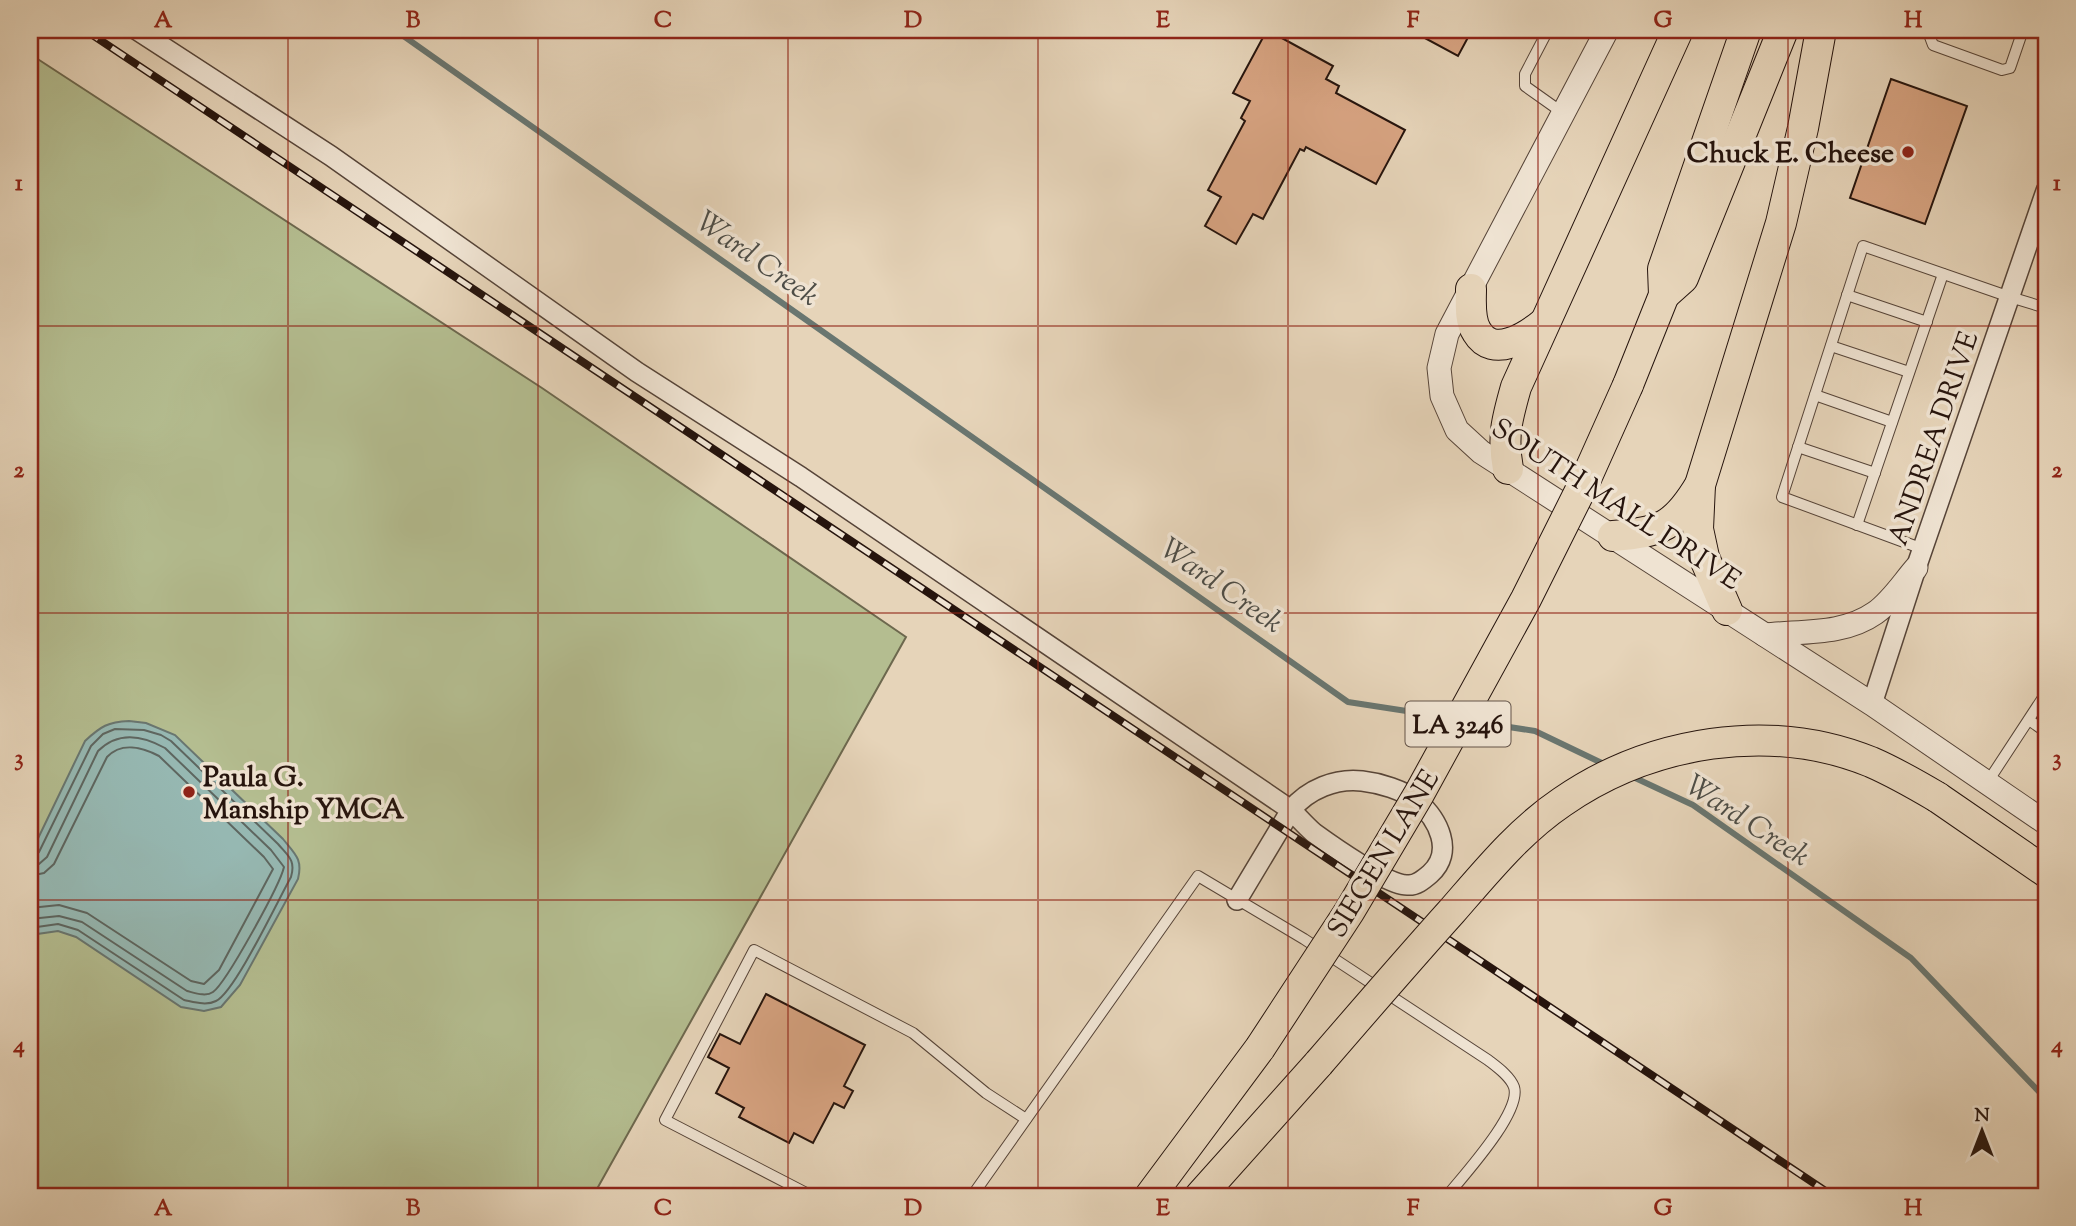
<svg xmlns="http://www.w3.org/2000/svg" width="2076" height="1226" viewBox="0 0 2076 1226" font-family="'Sorts Mill Goudy',serif">
<rect width="100%" height="100%" fill="#e6d4b9"/>
<filter id="stains"><feTurbulence type="fractalNoise" baseFrequency=".00286" numOctaves="4"/><feColorMatrix values="0 0 0 0 .2 0 0 0 0 .09 0 0 0 0 .02 0 0 0 .5 -.17"/></filter>
<radialGradient id="worn" r=".72"><stop offset=".6" stop-color="#630" stop-opacity="0"/><stop offset="1" stop-color="#630" stop-opacity=".3"/></radialGradient>
<!-- green -->
<polygon fill="#b4bd90" stroke="#6d684e" stroke-width="2" points="30,54 542,388 906,637 593,1196 30,1196"/>
<!-- water -->
<path fill="#96b8b2" stroke="#697670" stroke-width="2" d="M129,721L146,723L175,735L283,839C295,854 303,859 298,879L240,985L221,1007L204,1011L181,1007L76,937L58,931L30,935V855L85,741C101,726 108,722 129,721Z"/>
<g fill="none" stroke-linecap="round" stroke-linejoin="round">
<!-- shore -->
<g stroke="#5e6660" stroke-width="2">
<path d="M30,857L35,856L39,852L91,746L103,734L115,729L144,730L161,735L171,741L278,844C288,856 296,860 291,877C278,900 235,992 216,1001C206,1006 194,1002 184,1000L78,930L58,924L30,928"/>
<path d="M30,865L39,864L47,857L98,751C118,731 142,735 165,748L271,850L284,867C280,885 226,983 213,992C206,997 195,993 187,991L82,922L59,916L30,919"/>
<path d="M30,876L44,873L54,864L107,757C121,742 142,747 159,756L264,857L273,869L219,970L204,984L191,981L87,913L59,905L30,908"/>
</g>
<!-- stream -->
<g stroke="#697670" stroke-width="6">
<polyline points="395,30 1348,702 1452,718"/>
<polyline points="1470,721 1535,731 1608,766"/>
<polyline points="1631,776 1693,805 1911,958 2046,1099"/>
</g>
</g>
<!-- building -->
<g fill="#d7a381" stroke="#26140d" stroke-width="2">
<polygon points="1267,30 1284,30 1280,37 1333,66 1326,79 1339,86 1336,93 1405,130 1376,184 1306,147 1304,151 1300,149 1263,219 1253,214 1236,244 1205,226 1221,197 1208,190 1245,121 1241,118 1250,101 1233,93"/>
<polygon points="1410,30 1472,30 1458,56"/>
<polygon points="1891,79 1967,106 1925,224 1850,198"/>
<polygon points="766,994 865,1045 844,1086 853,1091 844,1108 834,1103 813,1143 794,1133 789,1143 739,1117 744,1108 716,1093 729,1068 708,1057 720,1034 740,1044"/>
</g>
<g fill="none" stroke-linecap="round" stroke-linejoin="round">
<!-- service casing -->
<g stroke="#564438" stroke-width="12">
<g id="service">
<polyline points="1548,30 1525,74 1525,86 1563,113"/>
<polyline points="1932,30 1930,37 1933,45 2002,70 2010,68 2023,30"/>
<polyline points="1847,295 1927,322"/>
<polyline points="1831,346 1909,372"/>
<polyline points="1815,395 1892,422"/>
<polyline points="1798,447 1875,473"/>
<polyline points="1857,525 1943,274"/>
<polyline points="1923,549 1782,497 1863,246 2010,297 2046,308"/>
<polyline points="2029,720 2046,732"/>
<polyline points="1987,783 2046,693"/>
<polyline points="812,1196 665,1120 754,950 913,1033 986,1093 1026,1119"/>
<path d="M972,1196L1198,876L1304,939L1488,1060C1497,1067 1510,1076 1514,1087C1522,1112 1463,1176 1447,1196"/>
</g>
</g>
<!-- minor casing -->
<g stroke="#564438" stroke-width="22">
<g id="minor">
<path d="M137,30L331,156L637,372L801,477L1291,810C1299,818 1306,826 1314,833C1332,846 1387,885 1407,885C1416,886 1423,880 1430,874C1455,852 1438,819 1417,801C1403,790 1380,783 1362,781C1336,778 1308,789 1291,810L1237,900"/>
<polyline points="1872,704 1916,568 2046,191"/>
</g>
</g>
<!-- tertiary casing -->
<g stroke="#564438" stroke-width="25">
<g id="tertiary">
<polyline points="1607,30 1447,334 1439,368 1442,396 1457,430 1481,452 1872,704 2046,823"/>
<path d="M1765,635C1802,631 1844,635 1875,613C1891,602 1903,583 1916,568"/>
</g>
</g>
<!-- primary casing -->
<g stroke="#26140d" stroke-width="32">
<g id="primary">
<path d="M1471,289C1471,303 1469,320 1477,332C1493,359 1527,337 1544,323"/>
<polyline points="1664,295 1683,278 1783,30"/>
<polyline points="1628,385 1664,295 1663,269 1746,30"/>
<path d="M1508,469C1502,436 1507,419 1516,387L1678,30"/>
<polyline points="1700,485 1698,529 1704,557 1727,610"/>
<path d="M1613,536C1661,532 1675,527 1700,485L1781,223L1803,128L1821,30"/>
<polyline points="1937,797 2046,872"/>
<polyline points="1150,1196 1260,1048"/>
<polyline points="1200,1196 1319,1063"/>
</g>
</g>
<!-- service -->
<use href="#service" stroke="#efe3d2" stroke-width="10"/>
<!-- minor -->
<use href="#minor" stroke="#efe3d2" stroke-width="19"/>
<!-- tertiary -->
<use href="#tertiary" stroke="#efe3d2" stroke-width="23"/>
<!-- primary -->
<use href="#primary" stroke="#e6d4b9" stroke-width="30"/>
<!-- rail casing -->
<g stroke="#26140d" stroke-width="8">
<polyline id="rail" points="85,30 1833,1196"/>
</g>
<!-- rail -->
<use href="#rail" stroke="#efe3d2" stroke-width="5" stroke-dasharray="16" stroke-linecap="butt"/>
<!-- primary-bridge casing -->
<g stroke="#26140d" stroke-width="32" stroke-linecap="butt">
<g id="primary-bridge">
<polyline points="1260,1048 1349,912 1419,794 1526,599 1585,481 1628,385"/>
<path d="M1319,1063C1363,1012 1407,961 1452,911C1486,872 1519,831 1562,802C1650,741 1770,721 1871,762C1894,772 1915,784 1937,797"/>
</g>
</g>
<!-- primary-bridge -->
<use href="#primary-bridge" stroke="#e6d4b9" stroke-width="30"/>
</g>
<!-- grid -->
<path fill="none" stroke="#8f2418" stroke-width="2" stroke-opacity="0.55" d="M288,30V1196M538,30V1196M788,30V1196M1038,30V1196M1288,30V1196M1538,30V1196M1788,30V1196M30,326H2046M30,613H2046M30,900H2046"/>
<!-- markers -->
<g fill="#8f2418" stroke="#efe3d2" stroke-width="2.5">
<circle cx="1908" cy="152" r="7"/>
<circle cx="189" cy="792" r="7"/>
</g>
<g text-anchor="middle" stroke-width="7" stroke-linejoin="round" paint-order="stroke">
<!-- shield labels -->
<rect fill="#efe3d2" stroke="#625248" stroke-width="2" x="1405.5" y="701.5" width="105" height="45" rx="5"/>
<g font-size="26" font-weight="bold" fill="#26140d">
<text x="1458" y="733">LA 3246</text>
</g>
<!-- poi labels -->
<g font-size="28" font-weight="bold" fill="#26140d" stroke="#efe3d2" text-anchor="end">
<text x="1894" y="162">Chuck E. Cheese</text>
<text x="203" y="786" text-anchor="start">Paula G.<tspan x="203" dy="32">Manship YMCA</tspan></text>
</g>
<!-- street labels -->
<g font-size="28" fill="#26140d" stroke="#efe3d2">
<text transform="translate(1932 438) rotate(-71)" y="10">ANDREA DRIVE</text>
<text transform="translate(1617 503) rotate(33)" y="10">SOUTH MALL DRIVE</text>
<text transform="translate(1382 853) rotate(-59)" y="10">SIEGEN LANE</text>
</g>
<!-- water labels -->
<g font-size="30" font-style="italic" fill="#4d4d47" stroke="#efe3d2">
<text transform="translate(758 258) rotate(35)" y="10">Ward Creek</text>
<text transform="translate(1222 585) rotate(35)" y="10">Ward Creek</text>
<text transform="translate(1748 820) rotate(33)" y="10">Ward Creek</text>
</g>
</g>
<!-- margin -->
<rect width="2076" height="1226" fill="none" stroke="#e6d4b9" stroke-width="77"/>
<!-- north arrow -->
<g transform="translate(1982 1131)" stroke="#efe3d2" stroke-width="5" paint-order="stroke">
<path d="M0-5L12 26L0 18L-12 26Z" fill="#26140d"/>
<text y="-10" font-size="19" font-weight="bold" text-anchor="middle" fill="#26140d">N</text>
</g>
<rect x="38" y="38" width="2000" height="1150" fill="none" stroke="#8f2418" stroke-width="2.5"/>
<g font-size="23" text-anchor="middle" font-weight="bold" fill="#8f2418">
<text x="163" y="27">A</text>
<text x="413" y="27">B</text>
<text x="663" y="27">C</text>
<text x="913" y="27">D</text>
<text x="1163" y="27">E</text>
<text x="1413" y="27">F</text>
<text x="1663" y="27">G</text>
<text x="1913" y="27">H</text>
<text x="19" y="190">1</text>
<text x="2057" y="190">1</text>
<text x="19" y="477">2</text>
<text x="2057" y="477">2</text>
<text x="19" y="765">3</text>
<text x="2057" y="765">3</text>
<text x="19" y="1052">4</text>
<text x="2057" y="1052">4</text>
<text x="163" y="1215">A</text>
<text x="413" y="1215">B</text>
<text x="663" y="1215">C</text>
<text x="913" y="1215">D</text>
<text x="1163" y="1215">E</text>
<text x="1413" y="1215">F</text>
<text x="1663" y="1215">G</text>
<text x="1913" y="1215">H</text>
</g>
<rect width="100%" height="100%" filter="url(#stains)"/>
<rect width="100%" height="100%" fill="url(#worn)"/>
</svg>
